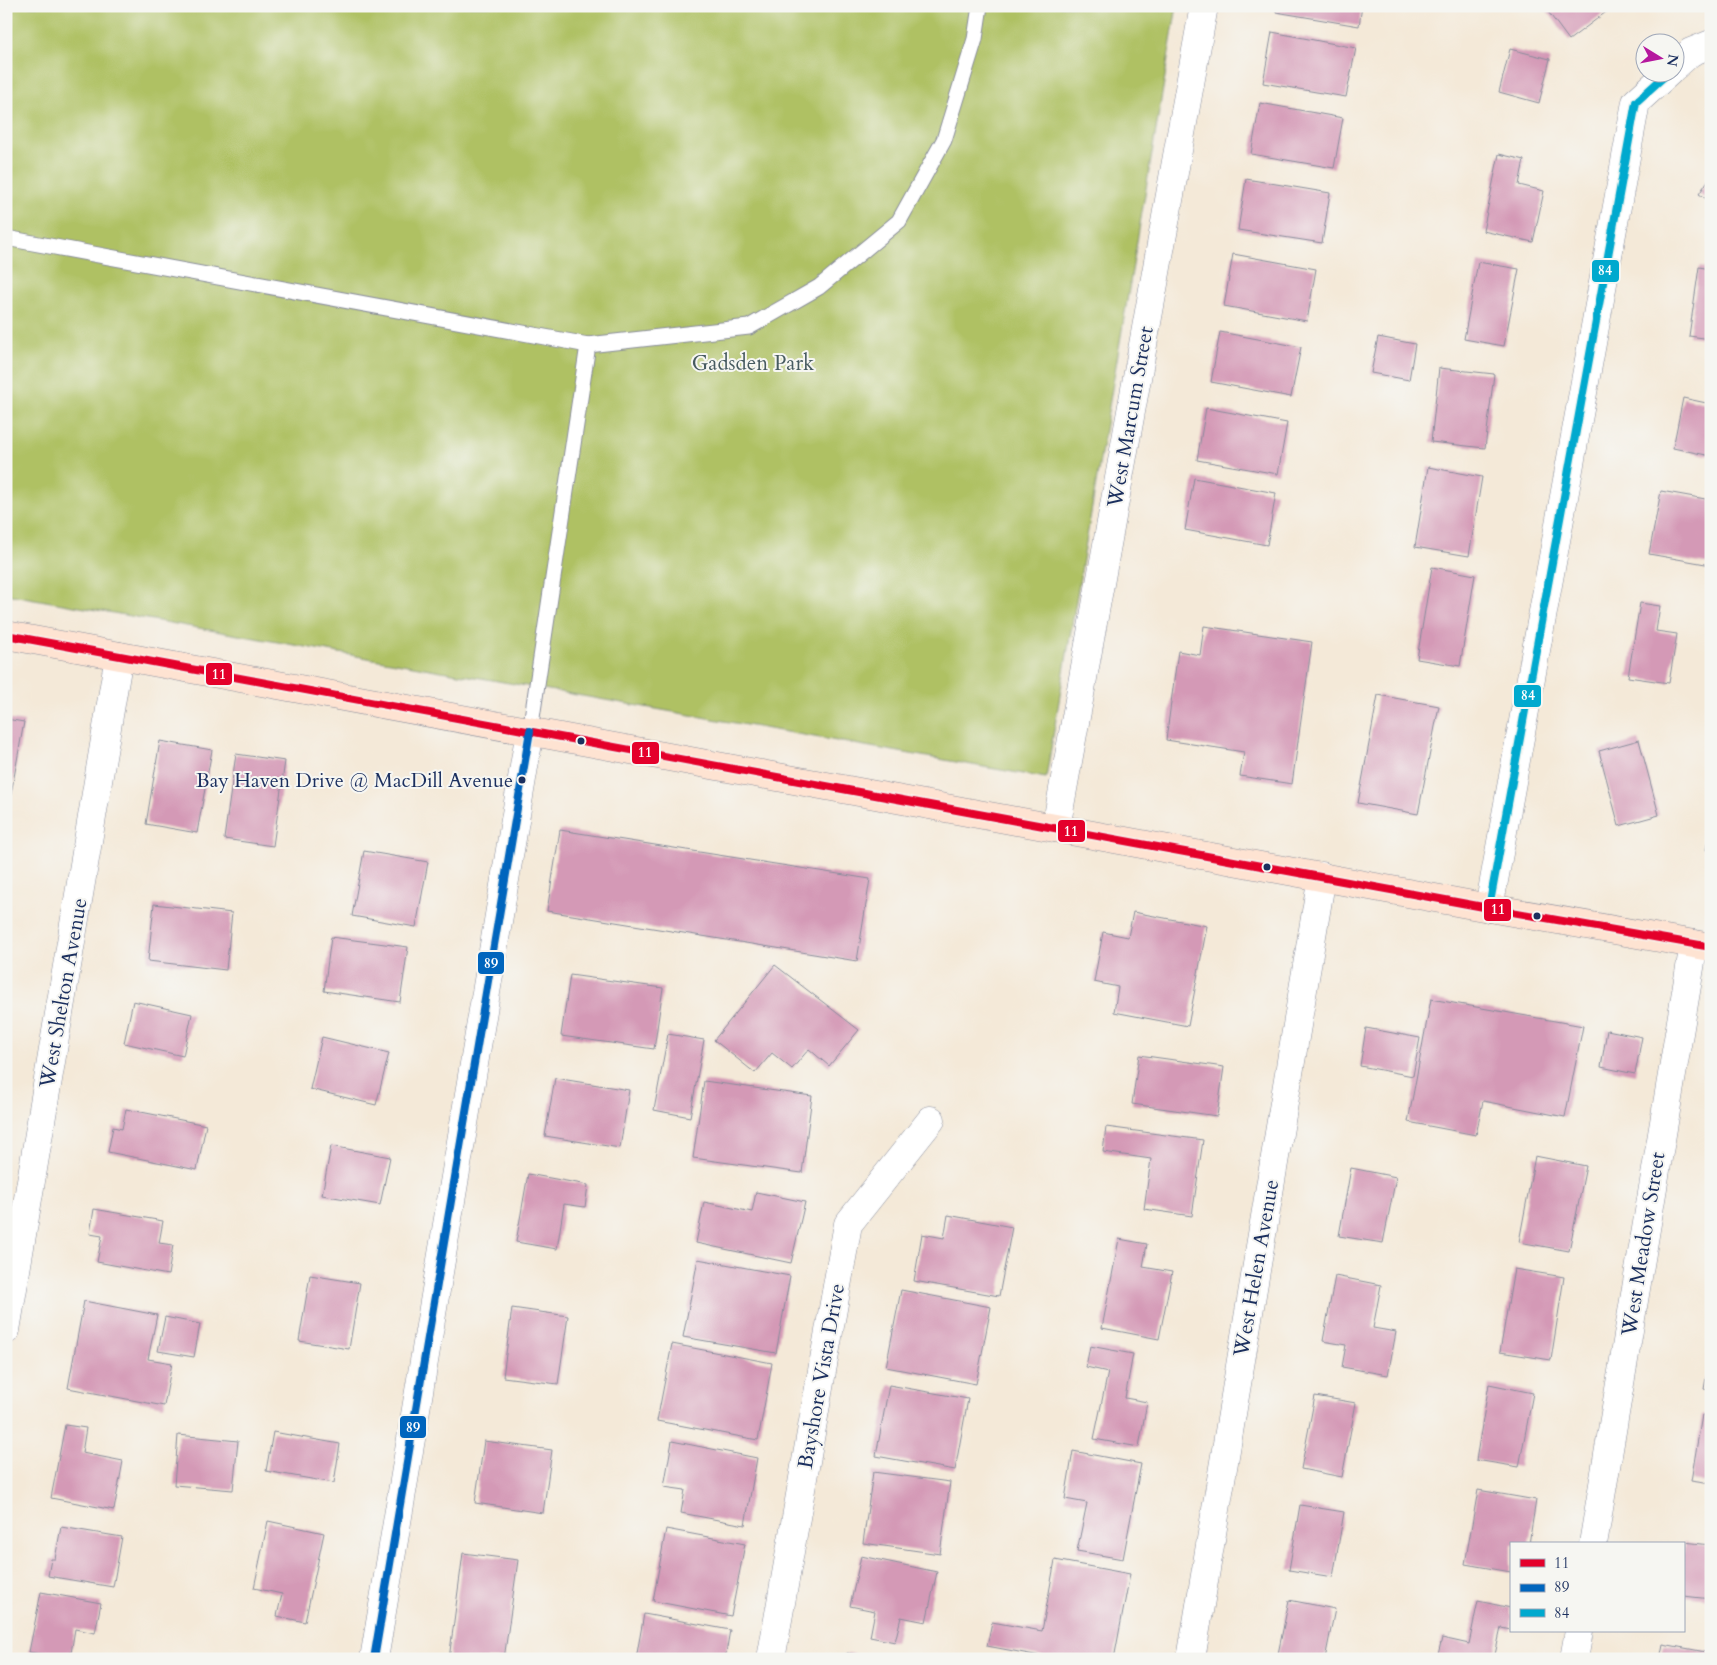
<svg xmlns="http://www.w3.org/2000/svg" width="1717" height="1665" viewBox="0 0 1717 1665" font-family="Cardo,serif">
<rect width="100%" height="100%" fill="#f6f6f2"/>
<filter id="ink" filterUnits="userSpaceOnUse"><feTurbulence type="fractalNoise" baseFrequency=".02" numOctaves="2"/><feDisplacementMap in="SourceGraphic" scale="10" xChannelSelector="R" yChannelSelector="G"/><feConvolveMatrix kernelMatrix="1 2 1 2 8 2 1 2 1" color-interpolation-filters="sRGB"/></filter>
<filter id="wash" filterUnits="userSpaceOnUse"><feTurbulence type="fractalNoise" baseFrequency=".0096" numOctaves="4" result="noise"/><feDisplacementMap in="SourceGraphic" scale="20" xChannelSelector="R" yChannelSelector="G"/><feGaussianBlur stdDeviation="1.12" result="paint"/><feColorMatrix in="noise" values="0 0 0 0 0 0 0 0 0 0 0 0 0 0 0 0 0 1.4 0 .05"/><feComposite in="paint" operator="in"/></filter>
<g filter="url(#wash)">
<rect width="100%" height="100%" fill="#f4e9d8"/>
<!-- green -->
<polygon fill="#afc164" stroke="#657861" points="6,6 1177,6 1046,778 6,594"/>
<g id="blocks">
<!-- building -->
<g fill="#d499b6">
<polygon points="1277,6 1362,6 1359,26 1276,12"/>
<polygon points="1550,6 1614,6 1569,40 1546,9"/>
<polygon points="1272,32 1356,48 1346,97 1263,83"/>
<polygon points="1510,49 1550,59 1539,103 1499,92"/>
<polygon points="1260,103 1343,118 1334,168 1251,154"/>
<polygon points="1499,154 1524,160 1519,185 1544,191 1533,242 1483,231"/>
<polygon points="1711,176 1711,202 1699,194"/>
<polygon points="1246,179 1330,193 1322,243 1238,230"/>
<polygon points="1233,254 1316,269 1307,321 1224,306"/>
<polygon points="1478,262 1519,269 1504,346 1464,339"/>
<polygon points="1699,267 1711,269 1711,339 1689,336"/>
<polygon points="1220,332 1301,347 1291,397 1211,382"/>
<polygon points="1378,337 1415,344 1409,380 1371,373"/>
<polygon points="1439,368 1494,374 1485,448 1431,442"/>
<polygon points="1683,398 1711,404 1711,456 1673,448"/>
<polygon points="1206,408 1287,423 1278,474 1197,460"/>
<polygon points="1428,467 1482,477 1469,556 1415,547"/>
<polygon points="1194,478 1276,493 1267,545 1185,530"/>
<polygon points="1661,491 1711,500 1711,565 1649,554"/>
<polygon points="1432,567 1475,575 1460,666 1417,659"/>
<polygon points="1640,603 1660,606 1656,631 1677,634 1669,683 1628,677"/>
<polygon points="1204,626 1312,642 1292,784 1240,776 1244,752 1166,740 1178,651 1200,655"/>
<polygon points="1378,695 1439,706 1418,814 1358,803"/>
<polygon points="6,719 24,722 9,805 6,804"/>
<polygon points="1639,740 1659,815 1619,826 1599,751"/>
<polygon points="160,741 212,750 197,833 146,824"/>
<polygon points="236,754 285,761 273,846 224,839"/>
<polygon points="1710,827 1711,827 1711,851 1706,850"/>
<polygon points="560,830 870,879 857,961 547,911"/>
<polygon points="364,851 428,862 416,927 352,916"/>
<polygon points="154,904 232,913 226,970 148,961"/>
<polygon points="1133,912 1207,926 1188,1026 1114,1012 1118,987 1094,982 1103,932 1128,937"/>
<polygon points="331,937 408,947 400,1002 324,991"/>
<polygon points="775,965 859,1030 829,1066 809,1049 792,1069 772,1053 755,1073 714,1040"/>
<polygon points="570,975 663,988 654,1049 561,1036"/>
<polygon points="1431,999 1583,1026 1565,1117 1483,1101 1476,1135 1408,1122"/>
<polygon points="133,1001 192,1014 183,1056 124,1043"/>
<polygon points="1366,1028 1420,1038 1413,1076 1360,1066"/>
<polygon points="1607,1030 1642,1037 1635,1074 1601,1067"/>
<polygon points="668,1034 704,1040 690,1117 654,1110"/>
<polygon points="322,1037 389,1053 376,1105 310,1089"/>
<polygon points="1139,1055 1224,1067 1217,1116 1132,1104"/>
<polygon points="555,1078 629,1090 620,1148 545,1136"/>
<polygon points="704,1081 812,1096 802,1173 693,1158"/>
<polygon points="126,1109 206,1125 197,1170 108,1152 113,1127 122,1129"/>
<polygon points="1106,1127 1203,1140 1192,1216 1144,1209 1151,1159 1103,1152"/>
<polygon points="331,1146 390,1157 380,1205 322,1195"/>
<polygon points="1535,1156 1586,1166 1569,1251 1519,1242"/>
<polygon points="1351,1168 1396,1177 1383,1243 1339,1236"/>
<polygon points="528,1174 588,1185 585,1207 564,1204 557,1249 516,1242"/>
<polygon points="756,1192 805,1202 791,1263 696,1243 704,1202 752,1212"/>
<polygon points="94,1209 163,1221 159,1243 173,1245 168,1275 97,1262 102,1236 90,1234"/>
<polygon points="948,1215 1012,1227 999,1296 914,1281 922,1234 944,1238"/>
<polygon points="1119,1239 1147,1244 1143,1267 1172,1272 1159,1339 1102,1328"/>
<polygon points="698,1259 790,1276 776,1353 683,1337"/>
<polygon points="1514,1269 1564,1277 1551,1360 1500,1352"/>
<polygon points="310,1275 360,1283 349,1349 299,1341"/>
<polygon points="1335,1276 1381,1285 1373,1328 1396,1332 1388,1375 1342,1367 1346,1345 1323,1341"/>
<polygon points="901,1290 991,1307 976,1384 886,1367"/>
<polygon points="84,1301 157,1315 148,1359 172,1363 164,1406 68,1388"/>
<polygon points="512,1308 568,1316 558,1384 503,1377"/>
<polygon points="165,1317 200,1324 194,1357 158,1351"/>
<polygon points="672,1344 772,1363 758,1440 657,1421"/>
<polygon points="1090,1346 1133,1354 1125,1398 1147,1402 1139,1447 1094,1439 1108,1372 1086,1367"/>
<polygon points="1710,1356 1711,1357 1711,1391 1704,1389"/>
<polygon points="1489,1384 1533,1393 1519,1467 1476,1460"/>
<polygon points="889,1385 968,1399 955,1470 876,1456"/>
<polygon points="1315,1396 1356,1403 1342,1477 1301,1469"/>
<polygon points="1702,1415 1711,1417 1711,1484 1691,1481"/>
<polygon points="65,1425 86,1428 82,1453 123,1461 114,1510 51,1498"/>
<polygon points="273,1432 340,1444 334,1483 266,1471"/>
<polygon points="178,1435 238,1441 233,1490 174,1485"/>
<polygon points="484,1441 552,1450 543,1513 475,1503"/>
<polygon points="672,1441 757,1458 745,1525 681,1513 685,1490 664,1487"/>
<polygon points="1073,1451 1141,1464 1123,1559 1077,1551 1087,1503 1065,1499"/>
<polygon points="873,1472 950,1482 940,1554 863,1543"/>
<polygon points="1478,1490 1536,1500 1529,1544 1511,1544 1511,1572 1465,1564"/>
<polygon points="1300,1505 1344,1512 1333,1577 1289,1570"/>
<polygon points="268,1521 324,1533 305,1622 277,1616 282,1594 254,1588"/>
<polygon points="61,1527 122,1537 113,1587 48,1576 51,1559 55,1559"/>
<polygon points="666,1529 745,1544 731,1616 653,1601"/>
<polygon points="1684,1542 1711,1545 1711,1599 1683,1596"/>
<polygon points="463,1553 518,1560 504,1659 449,1659"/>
<polygon points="861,1556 937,1572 926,1622 901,1617 895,1642 870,1637 875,1611 850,1606"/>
<polygon points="1055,1560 1130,1574 1114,1659 1056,1659 987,1646 992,1622 1042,1631"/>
<polygon points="41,1592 101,1603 95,1633 75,1629 70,1659 29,1652"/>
<polygon points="1289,1600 1335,1609 1325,1659 1277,1659"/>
<polygon points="1478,1601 1511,1608 1511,1630 1501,1628 1494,1659 1437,1659 1442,1638 1469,1644"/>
<polygon points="644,1614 730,1630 725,1659 636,1659"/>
<polygon points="1663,1644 1711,1653 1711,1659 1660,1659"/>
<polygon points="847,1653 874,1658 874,1659 845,1659"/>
</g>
</g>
</g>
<g filter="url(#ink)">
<use href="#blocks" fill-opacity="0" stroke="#888c9b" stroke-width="1"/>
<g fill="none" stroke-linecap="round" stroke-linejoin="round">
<!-- lane casing -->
<g stroke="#888c9b" stroke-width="17">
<g id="lane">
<polyline points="6,238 588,345 749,327 819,287 899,221 944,140 975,39 980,6"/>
<polyline points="530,731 588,345"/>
</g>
</g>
<!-- street casing -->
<g stroke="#888c9b" stroke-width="29">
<g id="street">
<polyline points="1674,67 1691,52 1711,44"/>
<polyline points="1056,828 1204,6"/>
<polyline points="1489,908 1636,102 1669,72"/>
<polyline points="6,1330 119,656"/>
<polyline points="1593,1544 1694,944"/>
<polyline points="374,1659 530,731"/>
<polyline points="771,1659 848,1224 931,1120"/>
<polyline points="1191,1659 1322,876"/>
<polyline points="1574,1659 1579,1631"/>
</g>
</g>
<!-- secondary casing -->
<g stroke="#888c9b" stroke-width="29">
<polyline id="secondary" points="6,635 1489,908 1711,947"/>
</g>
<!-- lane -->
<use href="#lane" stroke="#fff" stroke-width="15"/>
<!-- street -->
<use href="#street" stroke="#fff" stroke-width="28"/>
<!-- secondary -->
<use href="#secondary" stroke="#fee3d2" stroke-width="28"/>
<!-- bus-1 casing -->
<g stroke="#f6f6f2" stroke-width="11">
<polyline id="bus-1" points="6,635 1489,908 1711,947"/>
</g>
<!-- bus-2 casing -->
<g stroke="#f6f6f2" stroke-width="11">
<polyline id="bus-2" points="374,1659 530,731"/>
</g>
<!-- bus-3 casing -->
<g stroke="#f6f6f2" stroke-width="11">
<polyline id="bus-3" points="1489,908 1636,102 1669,72"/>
</g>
<!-- bus-1 -->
<use href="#bus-1" stroke="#e4002b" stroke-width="8"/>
<!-- bus-2 -->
<use href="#bus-2" stroke="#0065bd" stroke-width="8"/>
<!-- bus-3 -->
<use href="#bus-3" stroke="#00a9ce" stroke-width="8"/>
</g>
</g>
<!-- markers -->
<g fill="#1b2f5e" stroke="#f6f6f2" stroke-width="2">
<circle cx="581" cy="741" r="4.5"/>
<circle cx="522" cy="780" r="4.5"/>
<circle cx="1267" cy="867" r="4.5"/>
<circle cx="1537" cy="916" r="4.5"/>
</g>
<g text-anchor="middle" stroke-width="4" stroke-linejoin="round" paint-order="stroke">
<!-- bus labels -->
<g font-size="20" fill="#1b2f5e" stroke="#f6f6f2" text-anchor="end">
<text x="513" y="787">Bay Haven Drive @ MacDill Avenue</text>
</g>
<!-- park labels -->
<g font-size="21" fill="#475b60" stroke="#f6f6f2">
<text x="753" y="370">Gadsden Park</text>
</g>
<!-- street labels -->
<g font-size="21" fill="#1b2f5e" stroke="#f6f6f2">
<text transform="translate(1130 417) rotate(-80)" y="7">West Marcum Street</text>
<text transform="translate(63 993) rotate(-80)" y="7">West Shelton Avenue</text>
<text transform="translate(1643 1244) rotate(-81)" y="7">West Meadow Street</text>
<text transform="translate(1256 1268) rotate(-80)" y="7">West Helen Avenue</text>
<text transform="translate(821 1376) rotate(-80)" y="7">Bayshore Vista Drive</text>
</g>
</g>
<g stroke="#f6f6f2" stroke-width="2">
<rect x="1591" y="259" width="29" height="24" rx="5" fill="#00a9ce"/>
<rect x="205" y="662" width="28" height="24" rx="5" fill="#e4002b"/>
<rect x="1513" y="684" width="29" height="24" rx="5" fill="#00a9ce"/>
<rect x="631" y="741" width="29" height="24" rx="5" fill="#e4002b"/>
<rect x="1057" y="819" width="29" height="24" rx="5" fill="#e4002b"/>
<rect x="1483" y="898" width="29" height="24" rx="5" fill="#e4002b"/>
<rect x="477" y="951" width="28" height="24" rx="5" fill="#0065bd"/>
<rect x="399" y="1415" width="28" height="24" rx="5" fill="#0065bd"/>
</g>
<g font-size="14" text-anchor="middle" font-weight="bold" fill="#fff">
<text x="1605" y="275">84</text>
<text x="219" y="679">11</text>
<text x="1528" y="700">84</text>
<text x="645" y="757">11</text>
<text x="1071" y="836">11</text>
<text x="1498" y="914">11</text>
<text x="491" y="968">89</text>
<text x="413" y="1432">89</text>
</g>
<!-- margin -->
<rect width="1717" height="1665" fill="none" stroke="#f6f6f2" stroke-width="25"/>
<!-- legend -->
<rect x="1510" y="1542" width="175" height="90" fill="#f6f6f2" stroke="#9ea6b7"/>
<rect x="1520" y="1559" width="25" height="8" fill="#e4002b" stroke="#9ea6b7"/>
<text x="1554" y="1568" font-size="15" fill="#1b2f5e">11</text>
<rect x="1520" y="1584" width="25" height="8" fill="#0065bd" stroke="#9ea6b7"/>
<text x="1554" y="1592" font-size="15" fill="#1b2f5e">89</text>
<rect x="1520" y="1609" width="25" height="8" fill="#00a9ce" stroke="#9ea6b7"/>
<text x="1554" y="1618" font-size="15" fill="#1b2f5e">84</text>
<!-- north arrow -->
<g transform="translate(1660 58) rotate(100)"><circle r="24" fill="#f6f6f2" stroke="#9ea6b7"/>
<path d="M0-4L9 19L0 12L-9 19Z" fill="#b5179e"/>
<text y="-8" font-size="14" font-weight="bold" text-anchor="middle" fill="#1b2f5e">N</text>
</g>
</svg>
